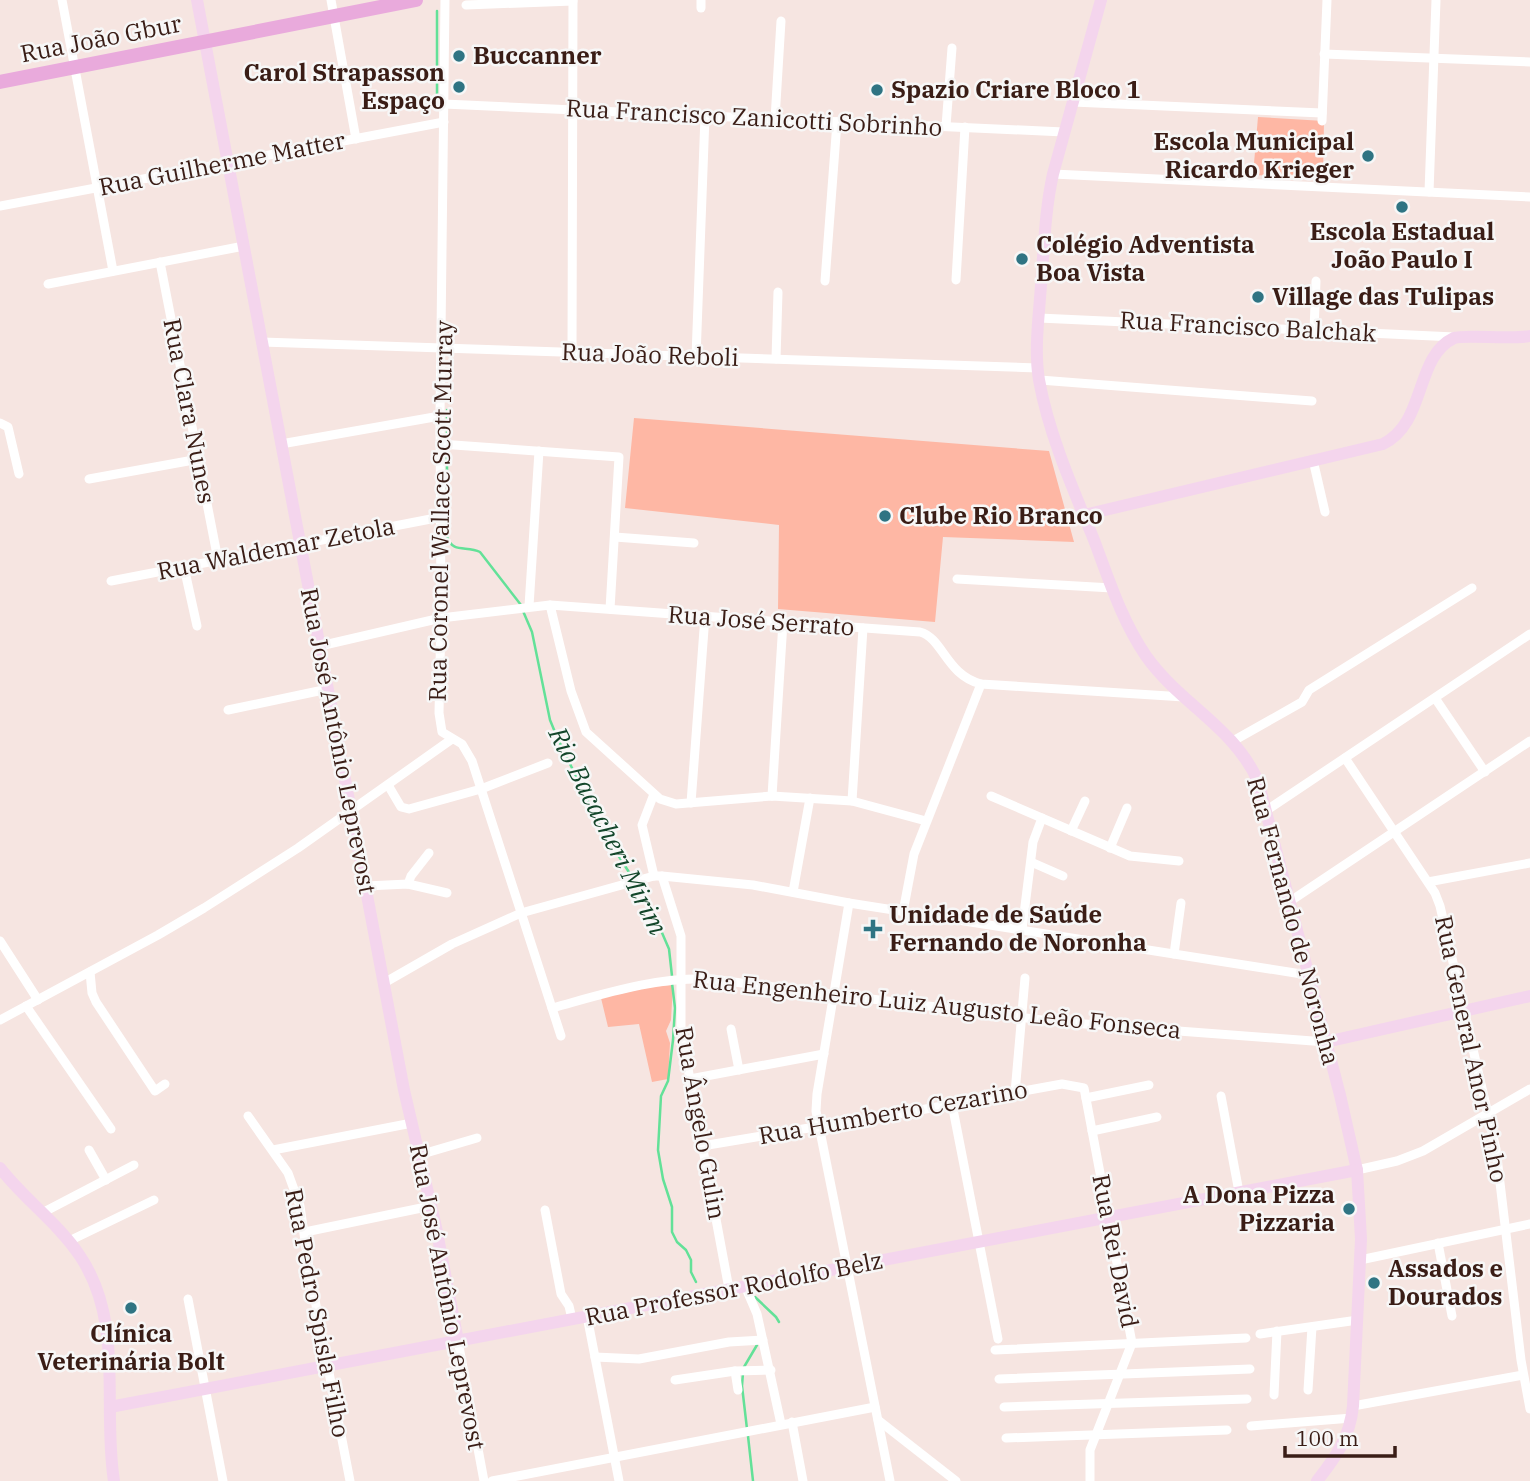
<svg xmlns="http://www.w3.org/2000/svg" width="1530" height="1481" viewBox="0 0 1530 1481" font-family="'IBM Plex Serif',serif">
<rect width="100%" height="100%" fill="#f6e5e1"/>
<!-- green -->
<g fill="#feb7a4">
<polygon points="1258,117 1324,121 1323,178 1253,175"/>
<polygon points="634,418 1049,451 1074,542 943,537 935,622 778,609 779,525 625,508"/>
<polygon points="673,985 671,1020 666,1031 670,1043 668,1079 652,1082 639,1024 608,1027 601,998 650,987"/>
</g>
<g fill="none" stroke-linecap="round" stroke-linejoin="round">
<!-- stream -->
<g stroke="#63e198" stroke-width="2.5">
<polyline points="437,96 437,11"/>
<polyline points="447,441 447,410"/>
<path d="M447,448V537C453,554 467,545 480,552L521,605"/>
<polyline points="523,611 532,632 550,720 557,737 602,830 650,905 669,949 672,976"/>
<polyline points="672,983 675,1008 673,1040 668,1081 661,1096 658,1150 663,1179 672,1207 672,1232 677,1242 686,1250 691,1260 691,1272 696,1282"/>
<polyline points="755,1297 776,1317 779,1322"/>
<polyline points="744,1367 757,1345"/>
<polyline points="743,1373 742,1386 747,1429"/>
<polyline points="748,1436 753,1481"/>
</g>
<!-- street -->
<g stroke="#fff" stroke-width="9">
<polyline points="62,0 113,271"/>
<polyline points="331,0 356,139"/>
<polyline points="445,0 440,416 441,618 439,713 442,732 462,744 472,761 561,1036"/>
<polyline points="466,5 573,1"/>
<polyline points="701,8 701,0"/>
<polyline points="1324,54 1530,62"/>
<polyline points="1073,102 1322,113"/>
<polyline points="444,104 1064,132"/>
<polyline points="775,119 781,21"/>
<polyline points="1322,121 1327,0"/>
<polyline points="946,126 952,48"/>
<polyline points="1053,174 1530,197"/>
<polyline points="1429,192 1436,0"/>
<polyline points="0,206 444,122"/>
<polyline points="160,262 218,560"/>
<polyline points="956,280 965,127"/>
<polyline points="825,281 837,122"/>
<polyline points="48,284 244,246"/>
<polyline points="1039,318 1455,337"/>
<polyline points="1314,330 1316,281"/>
<polyline points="262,342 1038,368"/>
<polyline points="572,353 573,0"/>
<polyline points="696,357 705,116"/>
<polyline points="776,359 778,292"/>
<polyline points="1040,380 1312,401"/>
<polyline points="0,423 8,427 19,474"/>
<polyline points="281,444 440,416"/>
<polyline points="440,444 619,457 610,609"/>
<polyline points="1313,460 1325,512"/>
<polyline points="89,479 199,459"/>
<polyline points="615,537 694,543"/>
<polyline points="184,567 197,626"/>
<polyline points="957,579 1112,588"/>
<polyline points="111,581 441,517"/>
<polyline points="550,605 571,691 586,732 660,799 676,804 772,796 852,801 926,821"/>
<polyline points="529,606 539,451"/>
<path d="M320,646L441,618L550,605L920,632C943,638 946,675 981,684L1184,697"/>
<polyline points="1435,698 1485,772"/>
<polyline points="228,710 328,689"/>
<polyline points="1233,741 1302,702 1309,690 1472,588"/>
<polyline points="1345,758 1435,893 1440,906 1496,1149 1521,1360 1530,1409"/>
<polyline points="388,785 401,807 409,809 481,789 548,763"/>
<polyline points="772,796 783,622"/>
<polyline points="991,796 1130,856 1179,861"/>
<polyline points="852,801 863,628"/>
<polyline points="691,803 705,616"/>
<polyline points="1267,810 1530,634"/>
<polyline points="1071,831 1085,801"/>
<polyline points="1110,848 1127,808"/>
<polyline points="1031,862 1063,876"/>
<polyline points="654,876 642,825 654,794"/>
<polyline points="662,876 681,936 681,1031 729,1289"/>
<polyline points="1428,882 1530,863"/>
<polyline points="408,884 411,876 429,853"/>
<polyline points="366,886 408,884 447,893"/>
<polyline points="793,892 810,798"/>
<polyline points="1289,902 1530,741"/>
<polyline points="849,903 817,1094 816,1111 890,1481"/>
<polyline points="903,912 914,854 981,684"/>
<polyline points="1022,930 1033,842 1042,818"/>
<polyline points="0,941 38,1000"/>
<polyline points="1174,954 1181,903"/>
<polyline points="90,972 92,993 96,1002 155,1091 165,1084"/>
<polyline points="384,983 452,944 521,913 654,876 662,876 753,885 849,903 1308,975"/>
<polyline points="26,1006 111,1129"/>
<path d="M552,1008C604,994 655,977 710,979L1058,1022L1326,1042"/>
<polyline points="0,1020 158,935 204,908 298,848 452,739"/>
<polyline points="731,1029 739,1070"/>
<polyline points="690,1079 824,1054"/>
<polyline points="1015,1093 1025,978"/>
<polyline points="1221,1096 1239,1192"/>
<polyline points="1086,1098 1149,1085"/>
<polyline points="952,1104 998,1339"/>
<polyline points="248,1116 288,1173 300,1206 309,1269 350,1481"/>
<polyline points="1092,1131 1157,1117"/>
<polyline points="702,1146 821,1126 838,1125 1062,1084 1084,1088 1132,1343 1090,1450 1090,1481"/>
<polyline points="89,1150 106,1180"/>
<polyline points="273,1150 412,1123"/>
<polyline points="419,1155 477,1138"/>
<polyline points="1357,1170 1397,1161 1423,1151 1530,1089"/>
<polyline points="545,1210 561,1294 569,1306 572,1319"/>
<polyline points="42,1213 134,1165"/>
<polyline points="305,1232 431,1206"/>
<polyline points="69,1241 154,1200"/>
<polyline points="1438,1243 1452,1316"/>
<polyline points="1360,1260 1530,1224"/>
<polyline points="745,1286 757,1314 781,1424"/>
<polyline points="188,1299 223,1481"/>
<polyline points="587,1316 619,1481"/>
<polyline points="1260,1334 1358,1320"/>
<polyline points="458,1341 484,1481"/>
<polyline points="995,1350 1246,1338"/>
<polyline points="595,1357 639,1359 729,1342 763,1340"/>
<polyline points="735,1371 738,1390"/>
<polyline points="999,1379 1250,1369"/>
<polyline points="675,1380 735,1371 771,1370"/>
<polyline points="1308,1390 1312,1327"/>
<polyline points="1274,1395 1277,1331"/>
<polyline points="1353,1406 1523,1375"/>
<polyline points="1004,1407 1247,1399"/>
<polyline points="878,1420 956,1481"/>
<polyline points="792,1422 803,1481"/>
<polyline points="1251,1426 1352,1418"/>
<polyline points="1006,1438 1227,1430"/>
<polyline points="492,1481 875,1407"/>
</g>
<!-- secondary -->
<g stroke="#f4d5ed" stroke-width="12">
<polyline points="197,0 404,1090 436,1227 458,1341"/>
<path d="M1101,0L1053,174C1045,210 1044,248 1041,285C1039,316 1034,349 1039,380C1049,435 1073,489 1094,540C1109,580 1122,621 1146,656C1180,704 1233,726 1258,781L1340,1095L1357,1170L1361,1239L1353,1406C1350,1437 1336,1457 1317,1481"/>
<path d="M1084,515L1383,444C1427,422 1414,357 1454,338C1465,334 1511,340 1530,336"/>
<polyline points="1326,1042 1530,996"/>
<path d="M0,1168C24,1199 58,1223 80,1256C125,1323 102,1406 114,1481"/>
<polyline points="110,1407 1357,1170"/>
</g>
<!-- primary -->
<polyline stroke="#e9aadc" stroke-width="14" points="0,82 416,0"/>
</g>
<!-- markers -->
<g fill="#2f7483" stroke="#f7f7f7" stroke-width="2.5">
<circle cx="459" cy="56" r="7"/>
<circle cx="459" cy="87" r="7"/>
<circle cx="877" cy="90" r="7"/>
<circle cx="1368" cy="156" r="7"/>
<circle cx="1402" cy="207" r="7"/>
<circle cx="1022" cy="259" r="7"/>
<circle cx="1258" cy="297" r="7"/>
<circle cx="885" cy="516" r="7"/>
<path d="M869.5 918.5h7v7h7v7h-7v7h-7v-7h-7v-7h7z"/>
<circle cx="1349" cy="1209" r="7"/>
<circle cx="1374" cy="1283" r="7"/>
<circle cx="131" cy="1308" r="7"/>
</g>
<g text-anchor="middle" stroke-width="5" stroke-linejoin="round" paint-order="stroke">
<!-- street labels -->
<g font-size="24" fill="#3a1d16" stroke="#f7f7f7">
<text transform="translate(101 39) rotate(-11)" y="8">Rua João Gbur</text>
<text transform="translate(754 118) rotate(3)" y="8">Rua Francisco Zanicotti Sobrinho</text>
<text transform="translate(222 164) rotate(-11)" y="8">Rua Guilherme Matter</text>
<text transform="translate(1248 327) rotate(3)" y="8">Rua Francisco Balchak</text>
<text transform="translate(650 355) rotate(2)" y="8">Rua João Reboli</text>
<text transform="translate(189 411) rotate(79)" y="8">Rua Clara Nunes</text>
<text transform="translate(441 511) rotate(-89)" y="8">Rua Coronel Wallace Scott Murray</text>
<text transform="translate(276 549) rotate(-11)" y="8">Rua Waldemar Zetola</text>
<text transform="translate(761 621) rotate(4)" y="8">Rua José Serrato</text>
<text transform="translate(338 741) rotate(79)" y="8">Rua José Antônio Leprevost</text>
<text transform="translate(1293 921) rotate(75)" y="8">Rua Fernando de Noronha</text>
<text transform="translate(937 1005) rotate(6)" y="8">Rua Engenheiro Luiz Augusto Leão Fonseca</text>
<text transform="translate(1471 1049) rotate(78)" y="8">Rua General Anor Pinho</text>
<text transform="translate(893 1113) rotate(-10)" y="8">Rua Humberto Cezarino</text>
<text transform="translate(700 1123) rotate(80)" y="8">Rua Ângelo Gulin</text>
<text transform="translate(1115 1251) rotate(79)" y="8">Rua Rei David</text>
<text transform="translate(734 1289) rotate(-11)" y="8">Rua Professor Rodolfo Belz</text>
<text transform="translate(447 1297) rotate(79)" y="8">Rua José Antônio Leprevost</text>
<text transform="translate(317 1313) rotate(79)" y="8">Rua Pedro Spisla Filho</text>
</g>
<!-- poi labels -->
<g font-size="24" font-weight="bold" fill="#3a1d16" stroke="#f7f7f7" text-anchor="start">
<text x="473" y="64">Buccanner</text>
<text x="445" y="81" text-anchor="end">Carol Strapasson<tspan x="445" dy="28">Espaço</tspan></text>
<text x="891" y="98">Spazio Criare Bloco 1</text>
<text x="1354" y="150" text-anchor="end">Escola Municipal<tspan x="1354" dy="28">Ricardo Krieger</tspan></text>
<text x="1402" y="240" text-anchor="middle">Escola Estadual<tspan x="1402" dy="28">João Paulo I</tspan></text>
<text x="1036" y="253">Colégio Adventista<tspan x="1036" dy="28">Boa Vista</tspan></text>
<text x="1272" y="305">Village das Tulipas</text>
<text x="899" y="524">Clube Rio Branco</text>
<text x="889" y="923">Unidade de Saúde<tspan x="889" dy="28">Fernando de Noronha</tspan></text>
<text x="1335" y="1203" text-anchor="end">A Dona Pizza<tspan x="1335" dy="28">Pizzaria</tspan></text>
<text x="1388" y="1277">Assados e<tspan x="1388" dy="28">Dourados</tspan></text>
<text x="131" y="1342" text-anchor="middle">Clínica<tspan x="131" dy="28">Veterinária Bolt</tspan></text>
</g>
<!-- water labels -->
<g font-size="26" font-style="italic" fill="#13462a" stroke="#f7f7f7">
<text transform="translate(608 831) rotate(63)" y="9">Rio Bacacheri Mirim</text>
</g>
</g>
<!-- scale -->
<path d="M1285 1446v10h110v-10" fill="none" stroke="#3a1d16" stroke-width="3.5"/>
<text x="1296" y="1446" font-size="21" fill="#3a1d16" stroke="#f7f7f7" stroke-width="5" paint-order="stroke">100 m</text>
</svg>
